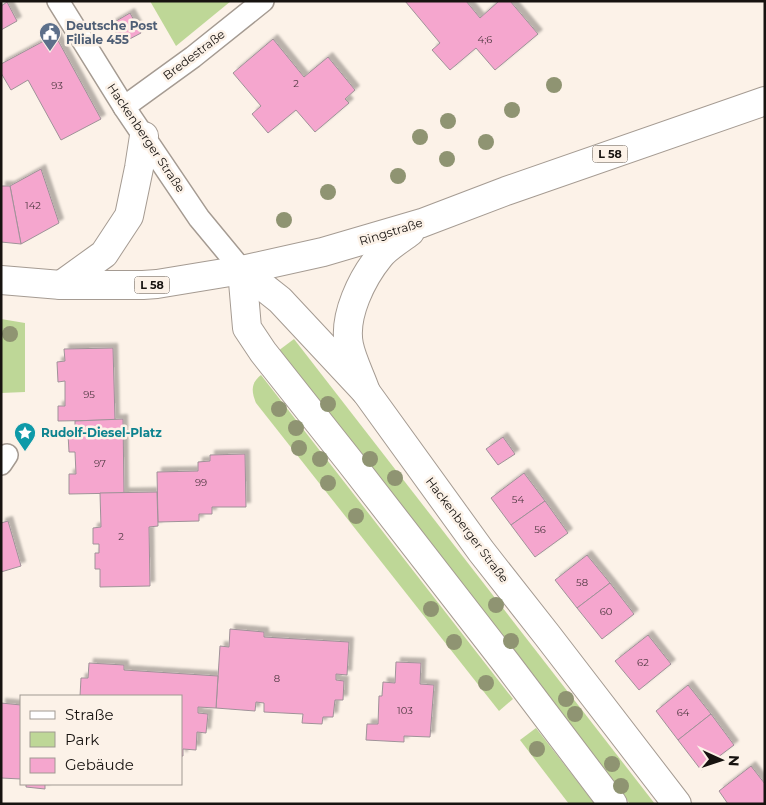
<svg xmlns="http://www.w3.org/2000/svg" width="766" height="805" viewBox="0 0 766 805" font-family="Montserrat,sans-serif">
<defs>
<filter id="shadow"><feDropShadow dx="4.5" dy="-4.5" stdDeviation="1" flood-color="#0004"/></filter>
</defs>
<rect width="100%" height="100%" fill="#fcf2e8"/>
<!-- green -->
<g fill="#bed797">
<polygon points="150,1 231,1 176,46"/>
<polygon points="1,319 25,323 25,392 1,393"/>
<polygon points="294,339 655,804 630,804 278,351"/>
<path d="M261,375L513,699L499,711L256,403C251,391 251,383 261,375Z"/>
<polygon points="536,728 595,804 569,804 520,740"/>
</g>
<!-- building -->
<g fill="#f5a6ce" stroke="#9f9298" filter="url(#shadow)">
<polygon points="405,1 466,1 480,18 499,1 510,1 538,34 495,70 476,48 450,70 432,50 440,43"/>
<polygon points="7,2 17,21 1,30 1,6"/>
<polygon points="130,13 141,33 122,43 111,24"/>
<polygon points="55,35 101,119 61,140 28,80 11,90 1,73 1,64"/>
<polygon points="273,39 304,77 328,57 355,90 345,99 349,103 315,132 296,110 268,133 252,114 261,106 233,73"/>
<polygon points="41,169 59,223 21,244 10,186"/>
<polygon points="1,186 10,186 21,244 1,242"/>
<polygon points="113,348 115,420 58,421 58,406 65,406 65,381 58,382 57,362 65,361 64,349"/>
<polygon points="123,419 124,493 69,494 69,474 76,474 75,452 69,452 68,434 75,433 75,421"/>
<polygon points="503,437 515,454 498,465 486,449"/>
<polygon points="245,454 246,507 212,507 212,514 199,514 199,521 158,522 157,472 198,471 198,462 210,461 210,455"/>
<polygon points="524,473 545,501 511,525 491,498"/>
<polygon points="157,492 158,526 149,527 150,586 100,587 100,569 95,569 95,553 99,553 99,544 93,544 93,528 101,527 100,493"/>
<polygon points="545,501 568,533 535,557 511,525"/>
<polygon points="8,521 21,566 1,572 1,523"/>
<polygon points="587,555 610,583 577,608 555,580"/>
<polygon points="610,583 634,614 602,639 577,608"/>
<polygon points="230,629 264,632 264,637 349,642 347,675 336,674 336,680 344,681 343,700 335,700 333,717 323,717 322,724 302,723 303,714 264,712 264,703 256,702 255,711 216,708 220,646 229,647"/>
<polygon points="648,635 671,664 639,690 615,661"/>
<polygon points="396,662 421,663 420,684 434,685 430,737 404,736 404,742 366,740 367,724 378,724 379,696 382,696 383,682 395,683"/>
<polygon points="89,663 124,665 124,670 218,676 216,708 198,707 198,713 208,714 206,733 197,732 196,750 183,749 183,756 181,756 181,696 80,696 81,678 88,678"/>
<polygon points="688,685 711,714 678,740 656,711"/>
<polygon points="1,703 21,705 21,779 1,778"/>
<polygon points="711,714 734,745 701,770 678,740"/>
<polygon points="751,766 765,784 765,804 728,804 719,791"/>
<polygon points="26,784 45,784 45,789 26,787"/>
</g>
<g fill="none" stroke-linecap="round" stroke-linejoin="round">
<!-- street casing -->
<g stroke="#a59b92" stroke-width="24">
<g id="street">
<polyline points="58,1 124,107 199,218 242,270"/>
<polyline points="124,107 193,57 263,1"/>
<polyline points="1,464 7,455"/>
</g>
</g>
<!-- secondary casing -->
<g stroke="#a59b92" stroke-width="30">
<g id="secondary">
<polyline points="242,270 280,300 366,392 481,551 547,635 677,804"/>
<polyline points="242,270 247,328 263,352 351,463 507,664 613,804"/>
</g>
</g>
<!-- primary casing -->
<g stroke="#a59b92" stroke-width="30">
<g id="primary">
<polyline points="1,280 61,285 143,285 157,284 242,270 323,252 422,223 506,191 765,101"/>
<polyline points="61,285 104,254 129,216 139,168 144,136"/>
<path d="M366,392C361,377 352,360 349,345C343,316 362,278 380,256C387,247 401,239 410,232"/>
</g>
</g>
<!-- street -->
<use href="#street" stroke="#fff" stroke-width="21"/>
<!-- secondary -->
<use href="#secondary" stroke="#fff" stroke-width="28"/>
<!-- primary -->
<use href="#primary" stroke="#fff" stroke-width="28"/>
</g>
<!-- trees -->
<g fill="#8f9472">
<circle cx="554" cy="85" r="8"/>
<circle cx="512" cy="110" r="8"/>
<circle cx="448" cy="121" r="8"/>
<circle cx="420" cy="137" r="8"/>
<circle cx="486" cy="142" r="8"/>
<circle cx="447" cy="159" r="8"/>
<circle cx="398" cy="176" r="8"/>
<circle cx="328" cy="192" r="8"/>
<circle cx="284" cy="220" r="8"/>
<circle cx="10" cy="334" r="8"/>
<circle cx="328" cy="404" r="8"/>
<circle cx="279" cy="409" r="8"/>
<circle cx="296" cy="428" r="8"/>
<circle cx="299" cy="448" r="8"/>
<circle cx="320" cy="459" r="8"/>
<circle cx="370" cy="459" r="8"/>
<circle cx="395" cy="478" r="8"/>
<circle cx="328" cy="483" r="8"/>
<circle cx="356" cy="516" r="8"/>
<circle cx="496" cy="605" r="8"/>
<circle cx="431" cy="609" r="8"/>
<circle cx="511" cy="641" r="8"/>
<circle cx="454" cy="642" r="8"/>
<circle cx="486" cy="683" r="8"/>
<circle cx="566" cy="699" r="8"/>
<circle cx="575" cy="714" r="8"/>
<circle cx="537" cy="749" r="8"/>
<circle cx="612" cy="764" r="8"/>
<circle cx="621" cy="786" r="8"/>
</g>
<!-- icons -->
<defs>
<g id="civic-pin" transform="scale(1.125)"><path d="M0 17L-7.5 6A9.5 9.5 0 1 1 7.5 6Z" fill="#5c6f8a" stroke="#fcf2e8"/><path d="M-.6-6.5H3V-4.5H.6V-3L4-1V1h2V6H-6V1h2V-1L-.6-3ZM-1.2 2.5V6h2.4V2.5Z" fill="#fff"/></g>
<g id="sight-pin" transform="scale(1.125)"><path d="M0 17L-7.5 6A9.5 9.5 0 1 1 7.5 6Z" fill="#0f9aa8" stroke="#fcf2e8"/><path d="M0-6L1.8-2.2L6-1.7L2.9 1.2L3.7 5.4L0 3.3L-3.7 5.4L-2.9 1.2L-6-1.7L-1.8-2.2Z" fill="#fff"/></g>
</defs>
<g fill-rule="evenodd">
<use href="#civic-pin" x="50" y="33"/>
<use href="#sight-pin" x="25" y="433"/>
</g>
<g text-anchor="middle" stroke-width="5" stroke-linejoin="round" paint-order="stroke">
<!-- number labels -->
<g font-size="10" fill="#4e3840">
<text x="485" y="43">4;6</text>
<text x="296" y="87">2</text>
<text x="57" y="89">93</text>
<text x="33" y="209">142</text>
<text x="89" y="398">95</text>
<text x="100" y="467">97</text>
<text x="201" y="486">99</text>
<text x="518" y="503">54</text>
<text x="540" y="533">56</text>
<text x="121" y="540">2</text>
<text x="582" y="586">58</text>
<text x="606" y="615">60</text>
<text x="643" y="666">62</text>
<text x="277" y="682">8</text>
<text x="405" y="714">103</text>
<text x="683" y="716">64</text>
</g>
<!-- shield labels -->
<g fill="#fcf2e8" stroke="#5c5651" stroke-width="1">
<rect x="592.5" y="145.5" width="35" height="17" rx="4"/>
<rect x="134.5" y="276.5" width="35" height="17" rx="4"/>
</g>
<g font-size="11" font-weight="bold" fill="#171310">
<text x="610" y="158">L 58</text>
<text x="152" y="289">L 58</text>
</g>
<!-- service labels -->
<g font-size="12" font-weight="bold" fill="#4e5e75" stroke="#fcf2e8" text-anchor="start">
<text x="66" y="30">Deutsche Post<tspan x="66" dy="14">Filiale 455</tspan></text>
</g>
<!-- street labels -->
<g font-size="12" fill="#171310" stroke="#fcf2e8">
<text transform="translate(194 55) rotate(-37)" y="4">Bredestraße</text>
<text transform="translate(146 138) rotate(56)" y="4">Hackenberger Straße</text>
<text transform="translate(391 232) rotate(-17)" y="4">Ringstraße</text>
<text transform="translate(467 530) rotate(53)" y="4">Hackenberger Straße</text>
</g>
<!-- culture labels -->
<g font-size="12" font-weight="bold" fill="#0d838f" stroke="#fcf2e8" text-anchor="start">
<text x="41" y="437">Rudolf-Diesel-Platz</text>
</g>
</g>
<!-- border -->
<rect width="766" height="805" fill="none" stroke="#171310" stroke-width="5"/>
<!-- legend -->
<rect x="20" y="695" width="162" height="90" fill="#fcf2e8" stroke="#a09992"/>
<rect x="30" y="711" width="25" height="8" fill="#ffffff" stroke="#a09992"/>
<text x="65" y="720" font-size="15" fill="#171310">Straße</text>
<rect x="30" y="732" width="25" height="15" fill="#bed797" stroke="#a09992"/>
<text x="65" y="745" font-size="15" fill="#171310">Park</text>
<rect x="30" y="758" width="25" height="15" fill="#f5a6ce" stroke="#a09992"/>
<text x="65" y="770" font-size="15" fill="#171310">Gebäude</text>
<!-- north arrow -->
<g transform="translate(721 760) rotate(93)" stroke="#fcf2e8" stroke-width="4" paint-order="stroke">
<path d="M0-4L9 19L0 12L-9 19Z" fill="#171310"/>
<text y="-8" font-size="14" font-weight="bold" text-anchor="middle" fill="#171310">N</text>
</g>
</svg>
